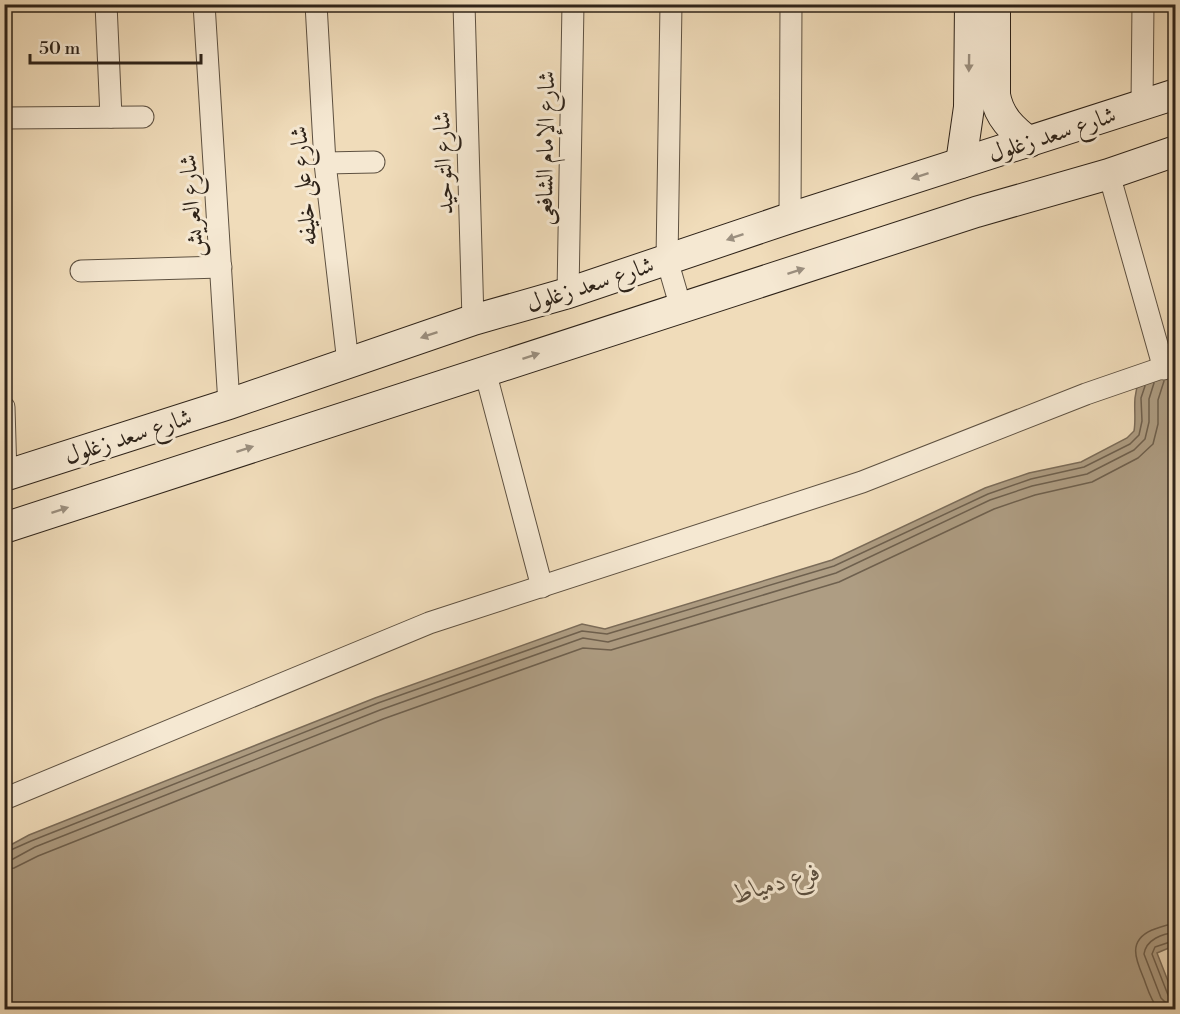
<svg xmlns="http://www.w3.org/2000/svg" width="1180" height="1014" viewBox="0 0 1180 1014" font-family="'Libre Bodoni',Amiri,serif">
<rect width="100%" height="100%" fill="#f0dcba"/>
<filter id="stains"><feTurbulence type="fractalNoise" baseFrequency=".00333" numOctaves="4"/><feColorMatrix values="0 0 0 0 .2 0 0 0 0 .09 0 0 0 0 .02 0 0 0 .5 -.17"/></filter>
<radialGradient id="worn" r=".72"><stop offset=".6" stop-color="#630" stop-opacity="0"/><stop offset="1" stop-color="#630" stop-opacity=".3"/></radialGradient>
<!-- water -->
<path fill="#ae9d83" stroke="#7b6c59" stroke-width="1.5" d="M1175,336L1176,945L1157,953L1175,999V1009L5,1010V848L29,835L375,698L582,624L605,629L832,560L985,488L1029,473L1081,462L1127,438L1134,431C1136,420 1134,409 1135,398C1138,371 1155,352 1175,336Z"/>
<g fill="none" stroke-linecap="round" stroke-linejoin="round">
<!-- shore -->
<g stroke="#6e604e" stroke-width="1.5">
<polyline points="4,853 31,841 378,703 582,631 607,634 834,566 988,494 1031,479 1084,467 1130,444 1139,435 1142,421 1141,398 1145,386"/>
<polyline points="4,861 13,859 35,847 380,710 583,638 608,642 836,573 990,500 1032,486 1087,474 1134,450 1145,439 1149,422 1149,399 1154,383"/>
<polyline points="4,870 14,868 38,856 383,719 583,648 611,650 839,582 994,509 1035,495 1092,482 1138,458 1153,444 1158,424 1158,400 1164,381"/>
<path d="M1176,933C1162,933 1146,940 1144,954L1161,998L1167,1004L1176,1006"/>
<polyline points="1176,940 1155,947 1152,954 1168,995 1176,998"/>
<path d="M1159,1010C1151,1001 1148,990 1144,979C1136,960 1127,941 1152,930C1160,927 1167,924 1176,924"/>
</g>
<!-- street casing -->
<g stroke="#5e5141" stroke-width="23">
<g id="street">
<polyline points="106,4 111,117"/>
<polyline points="204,4 229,404"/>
<polyline points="316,4 325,163 348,363"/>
<polyline points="464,4 473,320"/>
<polyline points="671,4 667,260 681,308"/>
<polyline points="1142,105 1143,4"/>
<polyline points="4,118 143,117"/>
<polyline points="325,163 374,162"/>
<polyline points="1109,174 1164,369"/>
<polyline points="790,218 791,4"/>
<polyline points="81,271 221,267"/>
<polyline points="568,293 573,4"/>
<polyline points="485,371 542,587"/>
<polyline points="4,407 6,476"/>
<polyline points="4,799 429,623 862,482 1086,394 1176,363"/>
</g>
</g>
<!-- secondary casing -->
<g stroke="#2e2319" stroke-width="32">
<g id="secondary">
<path d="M995,4V95C999,117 1012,129 1029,142"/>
<polyline points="961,163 969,107 970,4"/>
<polyline points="4,476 229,404 473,320 568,293 790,218 1176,94"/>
<polyline points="4,528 976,212 1109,174 1176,151"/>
</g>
</g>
<!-- street -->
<use href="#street" stroke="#f5e8d2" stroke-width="21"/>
<!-- secondary -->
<use href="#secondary" stroke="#f5e8d2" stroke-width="30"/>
</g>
<!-- one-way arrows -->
<defs><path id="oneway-solid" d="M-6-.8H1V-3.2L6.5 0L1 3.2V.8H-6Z" transform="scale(1.5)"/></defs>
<g fill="#9b8f7f">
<use href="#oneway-solid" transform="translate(969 63) rotate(91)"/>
<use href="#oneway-solid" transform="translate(920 176) rotate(162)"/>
<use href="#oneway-solid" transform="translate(735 237) rotate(161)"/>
<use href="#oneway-solid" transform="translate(796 271) rotate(-18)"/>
<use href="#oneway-solid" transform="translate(429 335) rotate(161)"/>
<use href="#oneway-solid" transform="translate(531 356) rotate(-18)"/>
<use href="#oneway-solid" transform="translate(245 449) rotate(-18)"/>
<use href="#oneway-solid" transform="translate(60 510) rotate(-18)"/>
</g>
<g text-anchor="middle" stroke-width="6" stroke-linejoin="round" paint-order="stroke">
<!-- street labels -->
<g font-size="24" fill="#2e2319" stroke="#f5e8d2">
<text transform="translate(1052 134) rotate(-18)" y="8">شارع سعد زغلول</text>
<text transform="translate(545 148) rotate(-89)" y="8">شارع الإمام الشافعى</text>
<text transform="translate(443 163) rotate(-92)" y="8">شارع التوحيد</text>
<text transform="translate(303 186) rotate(-95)" y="8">شارع على خليفه</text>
<text transform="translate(191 206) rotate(-94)" y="8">شارع العريش</text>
<text transform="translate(590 284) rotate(-18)" y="8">شارع سعد زغلول</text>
<text transform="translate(128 436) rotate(-18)" y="8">شارع سعد زغلول</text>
</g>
<!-- water labels -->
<g font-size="26" font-style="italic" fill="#5b4e3e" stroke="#f5e8d2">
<text transform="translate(776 882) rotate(-16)" y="9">فرع دمياط</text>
</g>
</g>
<!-- margin -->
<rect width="1180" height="1014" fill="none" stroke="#f0dcba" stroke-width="24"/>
<rect x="6" y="6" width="1168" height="1002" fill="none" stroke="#2e2319" stroke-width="3"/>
<rect x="12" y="12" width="1156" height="990" fill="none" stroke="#2e2319" stroke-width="1.5"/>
<!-- scale -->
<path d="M30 54v9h171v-9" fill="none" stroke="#2e2319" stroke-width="3"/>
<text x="39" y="54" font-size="18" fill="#2e2319" stroke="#f5e8d2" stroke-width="4.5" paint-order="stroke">50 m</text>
<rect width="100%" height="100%" filter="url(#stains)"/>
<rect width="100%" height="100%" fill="url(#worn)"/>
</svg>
